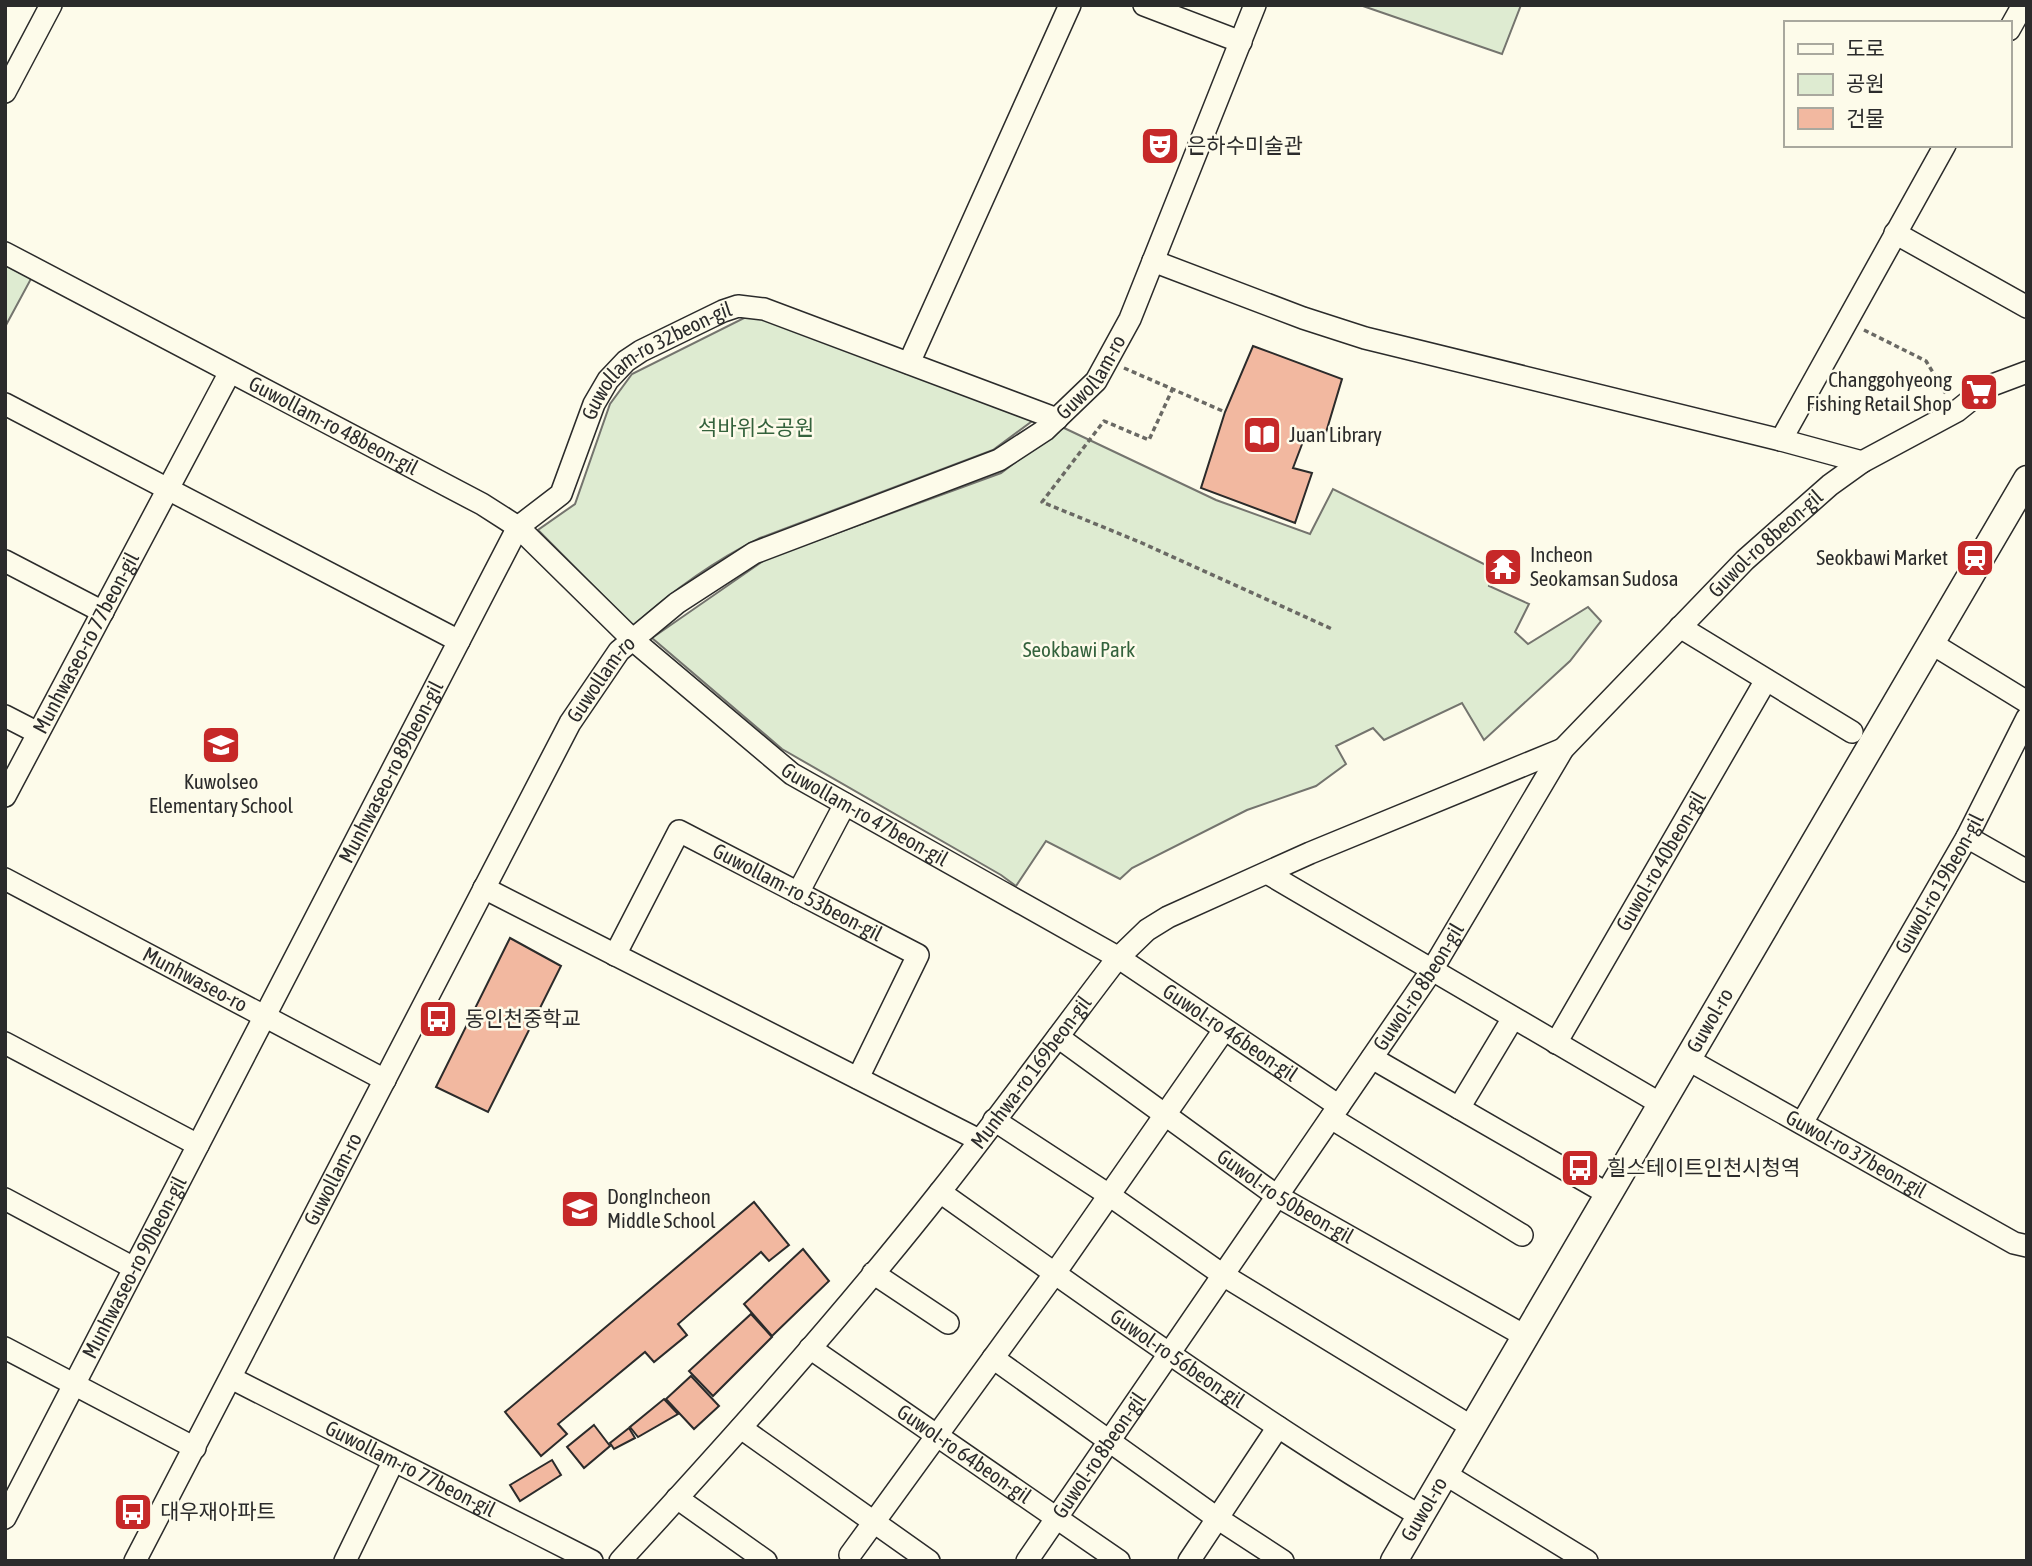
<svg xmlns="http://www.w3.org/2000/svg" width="2032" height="1566" viewBox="0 0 2032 1566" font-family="'Asap Condensed','Noto Sans KR',sans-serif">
<rect width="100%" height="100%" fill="#fdfbea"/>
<!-- green -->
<g fill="#deebd1" stroke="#74746e" stroke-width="2">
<polygon points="1360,5 1521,5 1502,54"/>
<polygon points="5,263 32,277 5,327"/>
<path d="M744,318H762L1035,419L993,450L760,538C714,561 671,592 633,626L538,530L575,504L610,404L632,374Z"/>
<polygon points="1062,427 1216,500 1310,534 1333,489 1494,569 1489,586 1529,604 1515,632 1528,644 1588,607 1601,621 1570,661 1484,740 1462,703 1384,740 1373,728 1336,746 1346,764 1316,786 1247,810 1132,868 1120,879 1046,841 1016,886 1001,875 782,749 652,638 766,559 1001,473"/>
</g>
<!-- building -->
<g fill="#f2b8a0" stroke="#2b2b2b" stroke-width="2">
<polygon points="1253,346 1342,379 1324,439 1307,431 1293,468 1312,473 1295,523 1201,488 1225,412"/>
<polygon points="510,938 561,966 488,1112 436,1087"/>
<polygon points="754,1202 789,1245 769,1261 761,1252 678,1324 687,1335 654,1362 645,1352 558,1424 567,1434 541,1456 505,1412"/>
<polygon points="803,1249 829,1281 772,1336 744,1304"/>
<polygon points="751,1314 772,1337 713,1396 689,1371"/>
<polygon points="691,1376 719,1406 694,1429 666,1399"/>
<polygon points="664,1399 678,1414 638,1437 630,1427"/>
<polygon points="594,1425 610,1446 584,1468 567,1447"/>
<polygon points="629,1428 635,1438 614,1449 610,1443"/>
<polygon points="552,1460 561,1475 520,1501 510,1485"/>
</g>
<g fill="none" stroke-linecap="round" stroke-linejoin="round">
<!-- minor casing -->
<g stroke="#2b2b2b" stroke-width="24">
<g id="minor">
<polyline points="1144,5 1241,42"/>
<polyline points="2009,30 2023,5"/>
<polyline points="5,92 51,5"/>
<polyline points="1895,233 2027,307"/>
<path id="s1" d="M5,253L482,504L518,527L633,640L792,774L1119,958L1339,1106"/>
<polyline points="1153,261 1303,318 1365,338 1781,440 1862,462"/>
<polyline points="909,363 1070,5"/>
<polyline points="5,404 459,641"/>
<polyline points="1781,440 1945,145"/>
<polyline points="5,561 103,612"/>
<polyline points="1680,627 1852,732"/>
<polyline points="1931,643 2027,702"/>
<polyline points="5,716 38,733"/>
<path id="s2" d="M5,796L230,372"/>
<polyline points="1967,837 2027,871"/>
<polyline points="1267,873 1661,1104"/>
<path id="s3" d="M5,879L385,1080"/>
<polyline points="484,888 979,1140"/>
<polyline points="798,893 845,804"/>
<path id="s4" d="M615,955L679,831L918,955L858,1078"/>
<path id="s5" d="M1058,1037L1277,1196L1525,1336"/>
<polyline points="5,1043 198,1145"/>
<path id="s6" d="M1556,1043L1766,680"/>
<polyline points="1372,1058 1608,1194"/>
<path id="s7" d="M1687,1059L2014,1243L2027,1246"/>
<polyline points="1459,1108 1513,1018"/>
<polyline points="1331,1118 1522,1235"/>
<polyline points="994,1120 1109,1195 1223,1275 1472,1427"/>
<path id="s8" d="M1802,1123L1967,837L2027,718"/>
<path id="s9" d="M940,1192C1098,1304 1254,1417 1420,1516"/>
<polyline points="5,1199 134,1268"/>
<polyline points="873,1273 948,1323"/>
<polyline points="5,1348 195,1448"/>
<path id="s10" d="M810,1348L1119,1561"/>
<polyline points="993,1358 1217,1518 1283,1561"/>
<path id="s11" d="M231,1378L592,1561"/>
<polyline points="741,1428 929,1561"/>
<polyline points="1445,1474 1587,1561"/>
<polyline points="677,1498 766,1561"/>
<path id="s12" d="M5,1518L518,527L561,494L594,404L608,380L626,361L641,351L723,311L738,306L764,309L1057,419"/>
<polyline points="850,1555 1055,1273 1224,1030"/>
<path id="s13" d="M135,1561L570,723L619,651L677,603L754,553L999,460L1045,430L1096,381L1130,319L1255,5"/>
<polyline points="345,1561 393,1462"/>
<path id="s14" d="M620,1561C730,1441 839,1320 940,1192C1000,1116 1057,1037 1116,960L1147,930L1168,917L1310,853L1563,749"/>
<path id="s15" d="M1027,1561L1432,970L1563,749L1745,560L1830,485L1862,462L1957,411L1987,387L2027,372"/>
<polyline points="1189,1561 1278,1427"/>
</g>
</g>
<!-- major casing -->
<g stroke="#2b2b2b" stroke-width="29">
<g id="major">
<path id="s16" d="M1394,1561L2027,479"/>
</g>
</g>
<!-- path -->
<g stroke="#6a6964" stroke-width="3.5" stroke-dasharray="5 3.5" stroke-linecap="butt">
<polyline points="1864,330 1926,361 1946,394"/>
<polyline points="1124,368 1225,412"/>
<polyline points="1173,388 1149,440 1104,421 1042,502 1142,543 1332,629"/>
</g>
<!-- minor -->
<use href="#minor" stroke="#fdfbea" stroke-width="21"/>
<!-- major -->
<use href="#major" stroke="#fdfbea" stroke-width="26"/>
</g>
<!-- icons -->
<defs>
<g id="theatre-square" transform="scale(2.0125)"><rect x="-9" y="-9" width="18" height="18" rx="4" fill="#c62828" stroke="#fdfbea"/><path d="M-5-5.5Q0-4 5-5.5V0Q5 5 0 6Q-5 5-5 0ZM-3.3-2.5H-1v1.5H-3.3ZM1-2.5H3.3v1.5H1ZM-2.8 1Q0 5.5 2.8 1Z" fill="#fff"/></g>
<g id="supermarket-square" transform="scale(2.0125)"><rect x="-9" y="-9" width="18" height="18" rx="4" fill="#c62828" stroke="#fdfbea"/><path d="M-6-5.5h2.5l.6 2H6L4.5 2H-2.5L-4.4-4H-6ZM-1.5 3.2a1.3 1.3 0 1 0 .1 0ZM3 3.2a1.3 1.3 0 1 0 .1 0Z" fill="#fff"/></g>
<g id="library-square" transform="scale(2.0125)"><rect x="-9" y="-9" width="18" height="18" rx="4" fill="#c62828" stroke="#fdfbea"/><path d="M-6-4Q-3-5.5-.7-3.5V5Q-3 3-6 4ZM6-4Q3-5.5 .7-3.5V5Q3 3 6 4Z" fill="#fff"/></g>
<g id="station-square" transform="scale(2.0125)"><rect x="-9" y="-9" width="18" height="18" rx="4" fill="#c62828" stroke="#fdfbea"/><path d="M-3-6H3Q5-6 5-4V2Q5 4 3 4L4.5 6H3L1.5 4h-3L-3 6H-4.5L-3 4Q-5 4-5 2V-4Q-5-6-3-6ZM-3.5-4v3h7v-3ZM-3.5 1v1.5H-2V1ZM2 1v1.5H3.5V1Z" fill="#fff"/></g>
<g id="temple-square" transform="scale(2.0125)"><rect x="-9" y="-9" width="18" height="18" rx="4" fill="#c62828" stroke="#fdfbea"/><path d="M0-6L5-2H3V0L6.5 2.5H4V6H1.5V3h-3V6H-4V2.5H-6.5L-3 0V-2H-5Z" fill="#fff"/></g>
<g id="school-square" transform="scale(2.0125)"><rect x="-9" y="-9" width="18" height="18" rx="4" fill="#c62828" stroke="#fdfbea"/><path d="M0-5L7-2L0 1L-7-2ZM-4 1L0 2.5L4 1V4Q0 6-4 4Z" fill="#fff"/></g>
<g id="bus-square" transform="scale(2.0125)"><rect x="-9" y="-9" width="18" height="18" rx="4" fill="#c62828" stroke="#fdfbea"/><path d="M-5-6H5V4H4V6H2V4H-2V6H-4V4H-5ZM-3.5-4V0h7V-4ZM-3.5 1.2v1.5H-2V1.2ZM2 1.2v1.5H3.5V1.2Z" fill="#fff"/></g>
</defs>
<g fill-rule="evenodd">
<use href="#theatre-square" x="1160" y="146"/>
<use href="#supermarket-square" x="1979" y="392"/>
<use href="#library-square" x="1262" y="435"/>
<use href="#station-square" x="1975" y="558"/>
<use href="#temple-square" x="1503" y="567"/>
<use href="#school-square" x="221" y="745"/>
<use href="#bus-square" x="438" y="1019"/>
<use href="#bus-square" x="1580" y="1168"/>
<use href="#school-square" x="580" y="1209"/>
<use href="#bus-square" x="133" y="1512"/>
</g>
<g text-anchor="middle" stroke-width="5" stroke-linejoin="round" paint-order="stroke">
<!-- poi labels -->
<g font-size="21" fill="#2b2b2b" stroke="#fdfbea" text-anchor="start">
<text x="1187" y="153">은하수미술관</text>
<text x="1952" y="387" text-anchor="end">Changgohyeong<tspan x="1952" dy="24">Fishing Retail Shop</tspan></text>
<text x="1289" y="442">Juan Library</text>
<text x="1530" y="562">Incheon<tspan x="1530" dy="24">Seokamsan Sudosa</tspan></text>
<text x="1948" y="565" text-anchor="end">Seokbawi Market</text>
<text x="221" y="789" text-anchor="middle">Kuwolseo<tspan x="221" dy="24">Elementary School</tspan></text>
<text x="465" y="1026">동인천중학교</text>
<text x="1607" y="1175">힐스테이트인천시청역</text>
<text x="607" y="1204">DongIncheon<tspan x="607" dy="24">Middle School</tspan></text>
<text x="160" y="1519">대우재아파트</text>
</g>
<!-- street labels -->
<g font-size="21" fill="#2b2b2b" stroke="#fdfbea">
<text dy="7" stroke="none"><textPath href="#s12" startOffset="1344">Guwollam-ro 32beon-gil</textPath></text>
<text dy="7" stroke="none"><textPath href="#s13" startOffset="1586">Guwollam-ro</textPath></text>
<text dy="7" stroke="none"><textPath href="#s1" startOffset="371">Guwollam-ro 48beon-gil</textPath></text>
<text dy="7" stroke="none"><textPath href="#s15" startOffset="1262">Guwol-ro 8beon-gil</textPath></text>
<text dy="7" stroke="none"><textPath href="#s2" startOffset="173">Munhwaseo-ro 77beon-gil</textPath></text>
<text dy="7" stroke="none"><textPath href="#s13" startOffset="998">Guwollam-ro</textPath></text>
<text dy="7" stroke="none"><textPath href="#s12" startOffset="840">Munhwaseo-ro 89beon-gil</textPath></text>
<text dy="7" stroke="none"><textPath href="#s1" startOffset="1034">Guwollam-ro 47beon-gil</textPath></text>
<text dy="7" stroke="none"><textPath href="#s6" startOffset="210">Guwol-ro 40beon-gil</textPath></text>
<text dy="7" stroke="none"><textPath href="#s8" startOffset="276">Guwol-ro 19beon-gil</textPath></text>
<text dy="7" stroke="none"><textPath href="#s4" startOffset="273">Guwollam-ro 53beon-gil</textPath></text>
<text dy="7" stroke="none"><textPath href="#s3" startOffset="215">Munhwaseo-ro</textPath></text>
<text dy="7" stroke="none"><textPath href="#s15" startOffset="695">Guwol-ro 8beon-gil</textPath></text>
<text dy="7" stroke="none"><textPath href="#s16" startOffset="626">Guwol-ro</textPath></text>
<text dy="7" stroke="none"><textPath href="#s1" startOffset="1460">Guwol-ro 46beon-gil</textPath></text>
<text dy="7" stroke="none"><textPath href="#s14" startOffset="639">Munhwa-ro 169beon-gil</textPath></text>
<text dy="7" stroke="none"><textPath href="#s7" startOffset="194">Guwol-ro 37beon-gil</textPath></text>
<text dy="7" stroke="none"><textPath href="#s13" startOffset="430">Guwollam-ro</textPath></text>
<text dy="7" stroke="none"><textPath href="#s5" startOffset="278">Guwol-ro 50beon-gil</textPath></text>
<text dy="7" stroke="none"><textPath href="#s12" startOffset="282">Munhwaseo-ro 90beon-gil</textPath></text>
<text dy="7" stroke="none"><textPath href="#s9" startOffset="290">Guwol-ro 56beon-gil</textPath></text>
<text dy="7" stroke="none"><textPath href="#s10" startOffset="187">Guwol-ro 64beon-gil</textPath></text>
<text dy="7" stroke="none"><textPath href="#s15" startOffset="128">Guwol-ro 8beon-gil</textPath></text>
<text dy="7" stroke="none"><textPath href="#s11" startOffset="201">Guwollam-ro 77beon-gil</textPath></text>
<text dy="7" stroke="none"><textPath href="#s16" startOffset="60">Guwol-ro</textPath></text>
</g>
<!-- park labels -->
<g font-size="21" fill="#34623c" stroke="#fdfbea">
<text x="756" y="435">석바위소공원</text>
<text x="1079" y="657">Seokbawi Park</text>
</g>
</g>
<!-- border -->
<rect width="2032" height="1566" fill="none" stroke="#2b2b2b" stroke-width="14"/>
<!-- legend -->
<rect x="1784" y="21" width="228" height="126" fill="#fdfbea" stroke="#a9a89e" stroke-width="2"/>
<rect x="1798" y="44" width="35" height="10" fill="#fdfbea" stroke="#a9a89e" stroke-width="2"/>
<text x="1846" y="56" font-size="21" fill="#2b2b2b">도로</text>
<rect x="1798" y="74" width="35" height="21" fill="#deebd1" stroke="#a9a89e" stroke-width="2"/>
<text x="1846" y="91" font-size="21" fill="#2b2b2b">공원</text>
<rect x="1798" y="108" width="35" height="21" fill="#f2b8a0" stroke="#a9a89e" stroke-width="2"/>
<text x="1846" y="126" font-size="21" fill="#2b2b2b">건물</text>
</svg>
